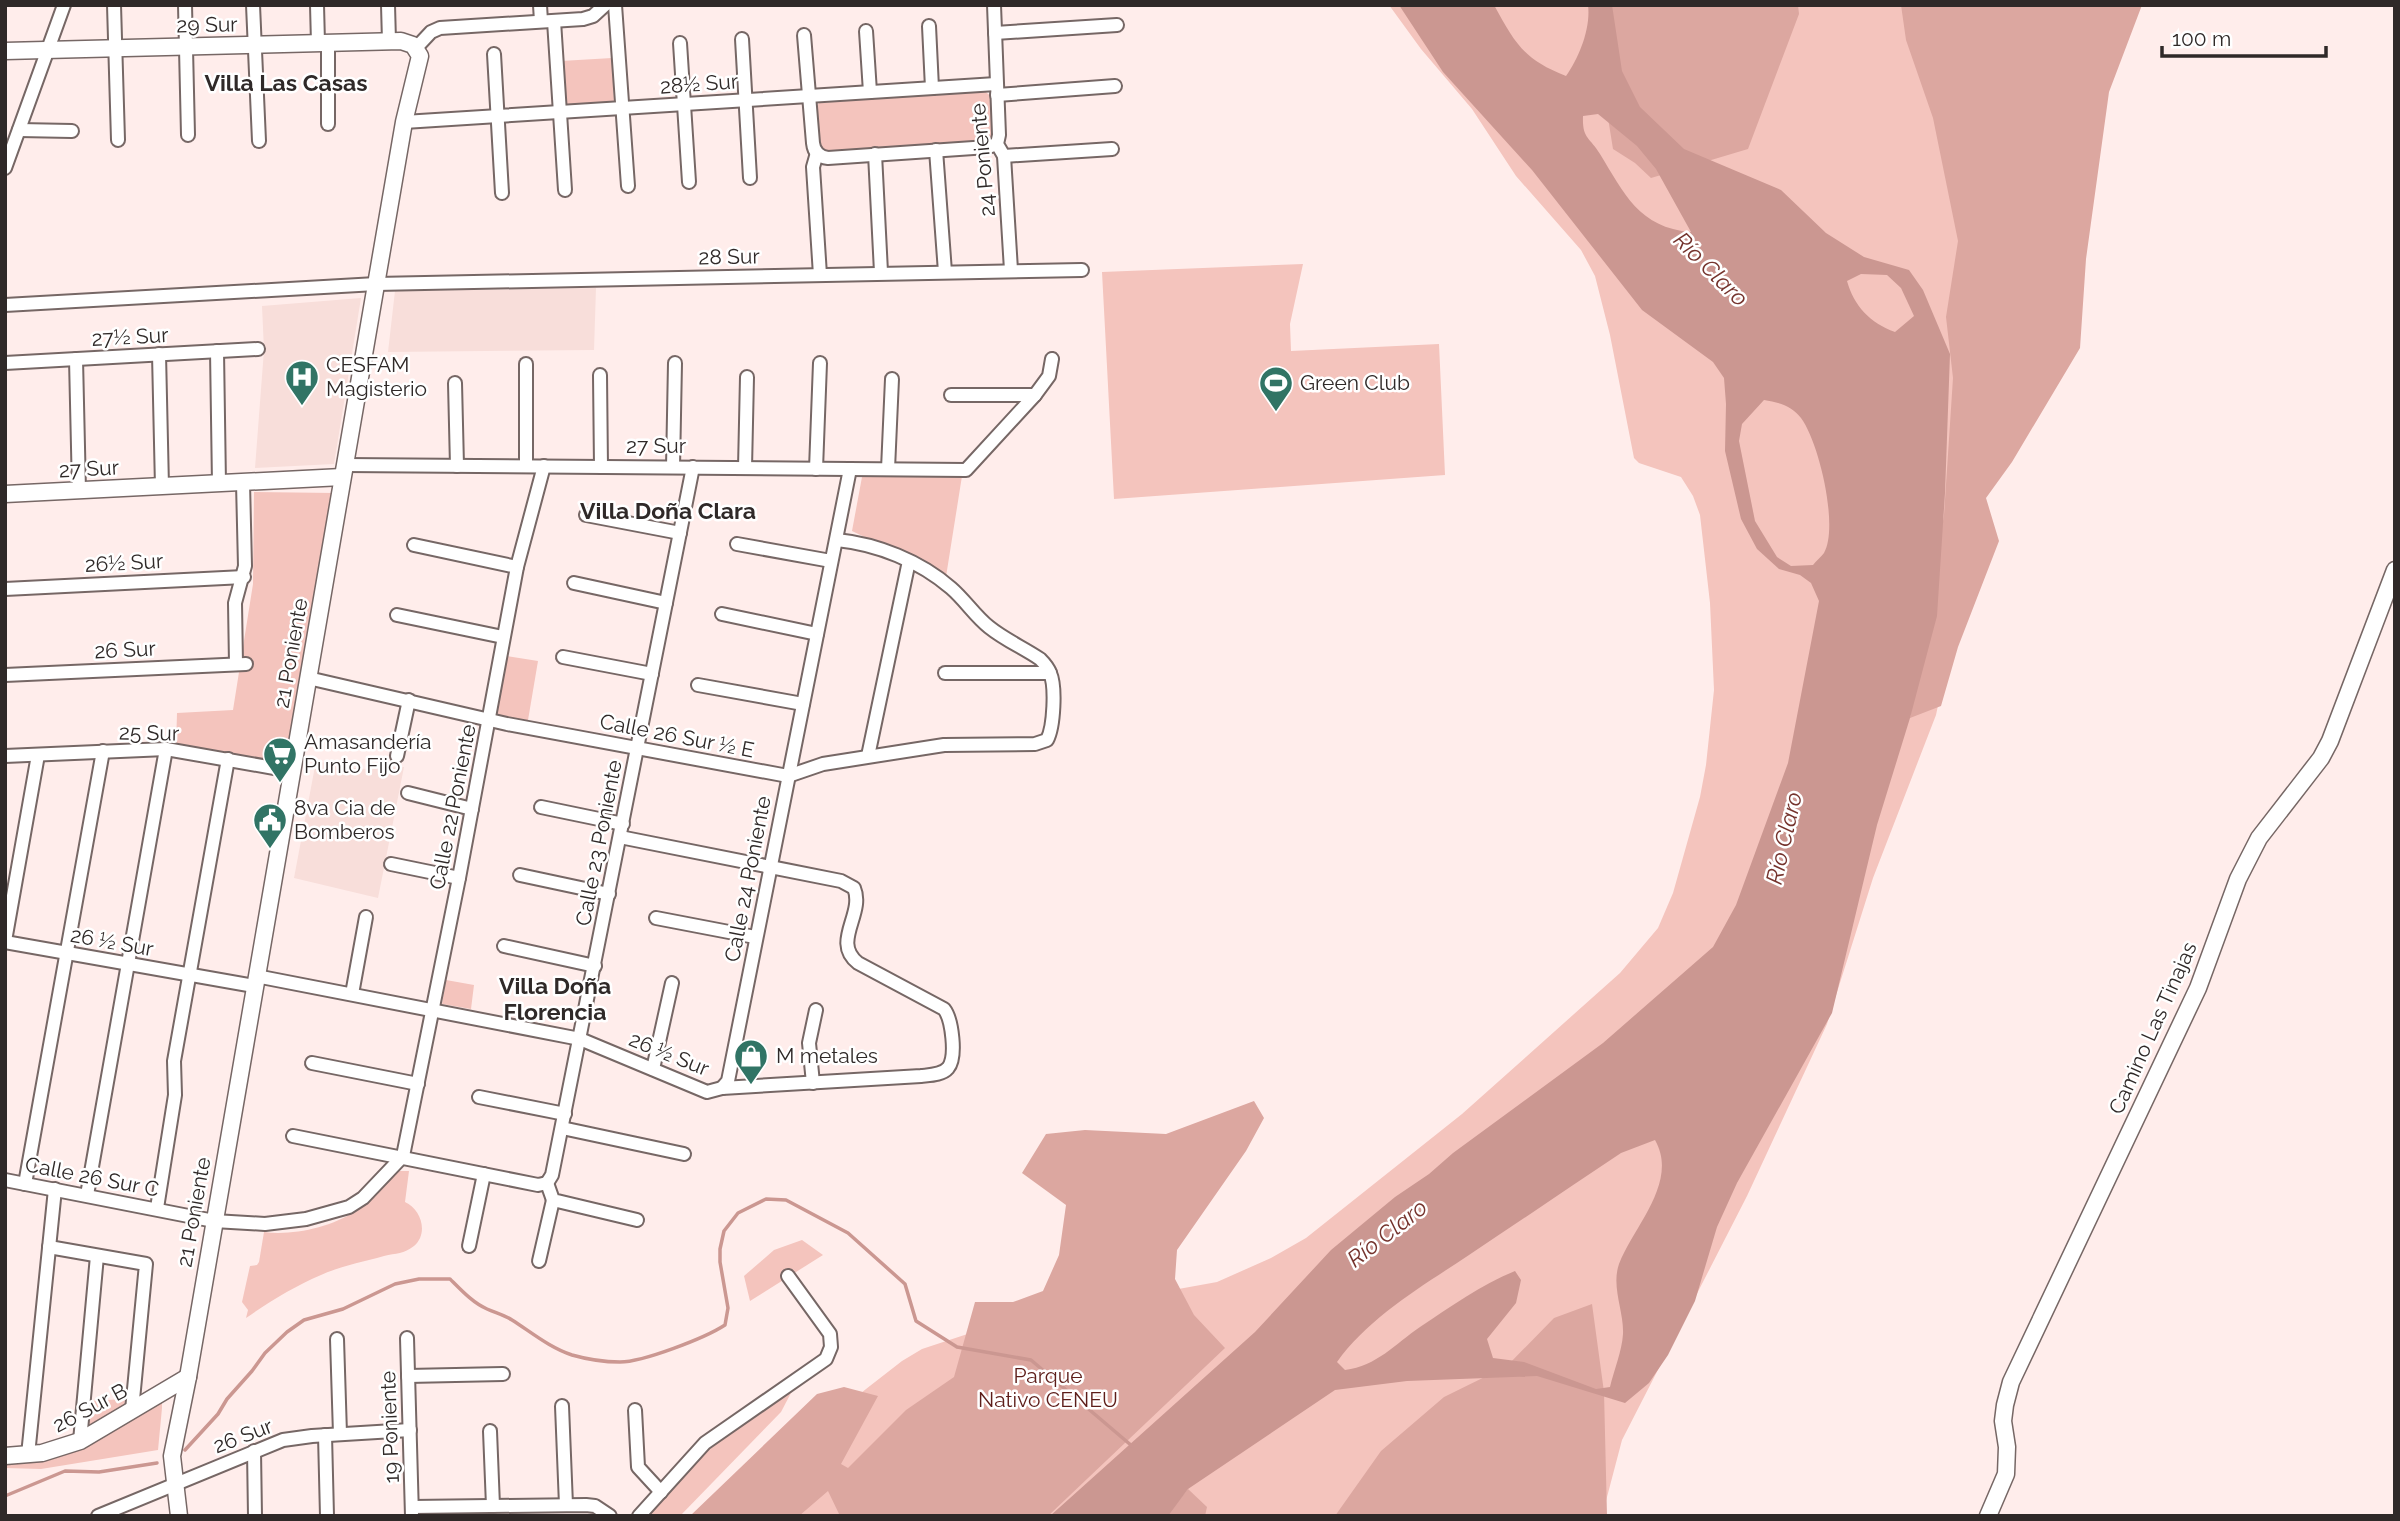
<svg xmlns="http://www.w3.org/2000/svg" width="2400" height="1521" viewBox="0 0 2400 1521" font-family="Raleway,sans-serif">
<rect width="100%" height="100%" fill="#ffedeb"/>
<!-- built -->
<g fill="#f8deda">
<polygon points="596,288 594,350 388,352 395,291"/>
<polygon points="361,298 334,464 255,468 264,350 262,306"/>
<polygon points="316,761 360,769 404,767 378,898 294,878"/>
</g>
<!-- green -->
<g fill="#f4c4bd">
<polygon points="1389,5 2034,5 1987,470 1936,715 1873,878 1827,1024 1747,1196 1622,1440 1602,1516 716,1516 789,1452 866,1389 902,1361 922,1349 1013,1319 1217,1282 1271,1258 1306,1238 1462,1114 1620,973 1658,928 1673,893 1700,797 1706,765 1714,690 1710,603 1700,515 1693,496 1681,477 1639,463 1634,458 1610,335 1595,276 1581,250 1516,176 1472,109 1421,49"/>
<polygon points="612,58 614,103 565,106 561,61"/>
<polygon points="983,90 992,97 994,135 986,143 828,153 817,145 814,110 819,103"/>
<polygon points="1303,264 1290,324 1291,351 1439,344 1445,475 1114,499 1102,272"/>
<polygon points="962,476 945,583 902,555 852,531 862,477"/>
<polygon points="254,492 335,493 286,763 176,747 177,713 233,710 253,584"/>
<polygon points="500,655 538,661 527,726 490,719"/>
<polygon points="446,980 474,985 471,1009 442,1004"/>
<path d="M399,1171H409L405,1202C421,1209 429,1233 414,1246C404,1254 396,1253 384,1256C363,1262 341,1266 321,1275C295,1286 269,1302 246,1318L248,1310L242,1302L250,1266L257,1265L259,1262L264,1232C292,1236 331,1227 354,1212C371,1201 385,1185 399,1171Z"/>
<polygon points="802,1240 823,1255 750,1301 744,1276 774,1250"/>
<polygon points="792,1391 781,1412 680,1516 642,1516 717,1439"/>
<polygon points="125,1399 124,1409 87,1429 89,1401"/>
<polygon points="159,1401 162,1403 162,1408 158,1450 41,1469 5,1468 5,1463"/>
</g>
<!-- forest -->
<g fill="#dca7a0">
<polygon points="1603,5 1798,5 1799,14 1748,149 1651,178 1635,163 1613,149 1608,118"/>
<polygon points="1901,5 2142,5 2109,92 2086,259 2080,348 2012,462 1986,498 1999,541 1958,647 1941,706 1910,718 1944,515 1953,378 1946,317 1958,241 1933,118 1906,40"/>
<polygon points="1254,1101 1264,1118 1246,1151 1177,1250 1175,1279 1194,1315 1225,1348 1048,1516 840,1516 828,1491 799,1516 690,1516 817,1394 844,1387 878,1396 841,1464 848,1468 906,1410 954,1377 975,1302 1013,1302 1043,1291 1059,1255 1066,1205 1022,1173 1046,1134 1085,1130 1166,1134"/>
<polygon points="1592,1304 1604,1392 1607,1516 1335,1516 1381,1451 1444,1397 1507,1366 1554,1318"/>
<polygon points="1188,1489 1207,1507 1205,1516 1166,1516"/>
</g>
<!-- water -->
<path fill="#cb9791" fill-rule="evenodd" d="M1399,5H1494C1515,43 1523,59 1566,76C1579,58 1591,28 1588,5H1612L1622,71L1640,107L1684,149L1781,190L1826,233L1864,257L1909,270L1923,290L1950,354L1945,493L1937,616L1910,718L1877,825L1832,1013L1737,1183L1717,1227L1695,1301L1668,1355L1649,1383L1625,1403L1537,1376L1407,1381L1335,1390L1188,1489L1168,1516H1050L1255,1332L1331,1250L1395,1197L1429,1174L1453,1153L1603,1043L1713,947L1736,905L1788,763L1819,601L1811,583L1800,575L1779,569L1757,549L1741,519L1725,451L1726,404L1724,378L1713,362L1642,310L1532,170L1443,72ZM1598,114L1637,146L1656,169L1691,232C1639,228 1624,193 1600,154C1590,137 1582,139 1583,116ZM1861,274L1887,275L1901,288L1914,316L1895,332C1870,323 1854,306 1847,281ZM1764,400C1778,402 1792,406 1801,418C1819,442 1839,527 1824,553C1821,557 1816,561 1813,565L1791,566L1777,557L1755,521L1739,441L1742,424ZM1655,1140C1679,1182 1634,1226 1619,1264C1611,1287 1624,1311 1623,1334C1622,1351 1614,1370 1610,1387L1596,1389L1524,1362L1493,1358L1487,1339L1516,1303L1521,1280L1515,1271C1481,1285 1450,1307 1420,1327C1395,1344 1377,1366 1345,1370L1337,1362C1369,1317 1424,1285 1469,1255C1520,1221 1570,1187 1621,1153Z"/>
<g fill="none" stroke-linecap="round" stroke-linejoin="round">
<!-- stream -->
<g stroke="#cb9791" stroke-width="3.5">
<path d="M185,1450L218,1414L227,1399L252,1371L265,1353L287,1332L304,1320L343,1309L395,1284L419,1279H450C461,1290 473,1303 487,1309C496,1313 504,1315 512,1320C531,1332 550,1348 572,1355C586,1359 605,1362 620,1362C643,1362 705,1338 725,1325L728,1308L720,1262V1249L724,1231L738,1213L766,1199L786,1200L848,1233L905,1284L916,1321L957,1347L1031,1360L1132,1446"/>
<polyline points="5,1496 65,1471 99,1472 157,1463"/>
</g>
<!-- minor casing -->
<g stroke="#766765" stroke-width="16">
<g id="minor">
<polyline points="114,5 118,140"/>
<polyline points="185,5 188,135"/>
<polyline points="253,5 259,141"/>
<polyline points="317,5 318,43"/>
<polyline points="388,5 389,41"/>
<polyline points="540,5 541,21"/>
<polyline points="615,5 628,186"/>
<polyline points="994,5 999,135 997,144 1004,156 1011,270"/>
<polyline points="554,21 565,190"/>
<polyline points="929,26 932,88"/>
<polyline points="866,31 870,92"/>
<polyline points="995,33 1117,25"/>
<path d="M804,35L813,143C814,152 819,157 828,158L988,147L997,144"/>
<polyline points="742,39 750,178"/>
<polyline points="328,43 328,124"/>
<polyline points="680,43 689,182"/>
<polyline points="416,48 431,32 440,28 583,19 593,16 605,5"/>
<polyline points="494,54 502,193"/>
<polyline points="997,95 1115,86"/>
<polyline points="404,122 996,84"/>
<polyline points="19,130 72,131"/>
<polyline points="936,150 945,272"/>
<polyline points="817,153 813,167 820,275"/>
<polyline points="875,154 881,272"/>
<polyline points="1004,156 1112,149"/>
<polyline points="5,168 64,5"/>
<polyline points="5,305 376,284 1082,270"/>
<polyline points="217,351 219,484"/>
<polyline points="159,354 162,487"/>
<polyline points="76,359 79,491"/>
<polyline points="5,363 258,349"/>
<polyline points="600,375 601,467"/>
<polyline points="455,383 457,466"/>
<polyline points="951,395 1035,395"/>
<polyline points="345,465 966,470 1035,395 1049,376 1052,359"/>
<polyline points="526,466 526,364"/>
<polyline points="673,467 675,363"/>
<polyline points="745,468 747,377"/>
<polyline points="816,469 820,363"/>
<polyline points="888,469 892,379"/>
<polyline points="586,515 680,533"/>
<polyline points="737,544 831,561"/>
<polyline points="414,545 517,567"/>
<polyline points="574,583 666,603"/>
<polyline points="5,589 244,577"/>
<polyline points="722,614 817,634"/>
<polyline points="397,615 503,637"/>
<polyline points="563,657 652,674"/>
<polyline points="236,664 235,603 245,566 243,483"/>
<polyline points="945,673 1050,673"/>
<polyline points="5,675 246,664"/>
<path d="M308,678L507,724L788,776L823,764L944,745L1035,744L1047,740C1054,727 1056,686 1050,673C1048,667 1044,663 1040,659C1024,648 1005,640 989,627C975,616 965,600 951,588C920,561 877,544 837,540"/>
<polyline points="698,685 803,704"/>
<polyline points="5,756 166,749 291,771"/>
<polyline points="397,756 409,700"/>
<polyline points="868,756 909,561"/>
<polyline points="408,793 472,809"/>
<polyline points="541,807 623,824"/>
<polyline points="391,864 459,878"/>
<polyline points="520,875 609,894"/>
<polyline points="656,918 755,937"/>
<polyline points="5,941 38,755"/>
<polyline points="5,942 254,986"/>
<polyline points="504,946 595,966"/>
<path d="M256,976L580,1039L707,1092L722,1088L921,1076C930,1075 942,1075 948,1068C957,1057 952,1019 944,1009L858,963C831,942 865,914 854,888L841,881L620,837"/>
<polyline points="352,994 366,917"/>
<polyline points="312,1063 418,1084"/>
<polyline points="653,1069 672,983"/>
<polyline points="813,1083 809,1043 816,1010"/>
<polyline points="722,1088 728,1081 850,469"/>
<polyline points="479,1097 565,1114"/>
<polyline points="562,1128 684,1154"/>
<polyline points="293,1136 538,1185 547,1183"/>
<polyline points="403,1156 459,878 517,567 544,466"/>
<polyline points="5,1180 214,1221 265,1224 306,1219 349,1207 363,1198 403,1156"/>
<polyline points="547,1183 552,1175 693,467"/>
<polyline points="547,1183 553,1200 637,1220"/>
<polyline points="25,1184 103,751"/>
<polyline points="87,1195 166,749"/>
<polyline points="157,1208 175,1095 174,1061 228,759"/>
<polyline points="469,1246 484,1174"/>
<polyline points="49,1247 146,1264 132,1410"/>
<polyline points="539,1261 553,1200"/>
<polyline points="407,1338 412,1516"/>
<polyline points="337,1339 340,1434"/>
<polyline points="408,1376 503,1374"/>
<polyline points="562,1406 566,1505"/>
<polyline points="635,1410 638,1467 661,1492"/>
<polyline points="490,1431 493,1506"/>
<polyline points="325,1435 327,1516"/>
<polyline points="80,1441 97,1256"/>
<polyline points="254,1451 255,1516"/>
<polyline points="28,1455 55,1189"/>
<polyline points="412,1507 586,1505 595,1506 610,1516"/>
<polyline points="98,1516 283,1440 312,1436 410,1430"/>
<polyline points="639,1516 705,1443 826,1359 831,1347 830,1334 788,1276"/>
</g>
</g>
<!-- tertiary casing -->
<g stroke="#766765" stroke-width="19">
<g id="tertiary">
<polyline points="5,51 401,41 413,45 420,56 404,122 188,1377 172,1456 179,1516"/>
<polyline points="5,494 342,477"/>
<polyline points="5,1456 42,1453 80,1441 188,1377"/>
<polyline points="1988,1516 2006,1474 2007,1447 2003,1421 2005,1405 2011,1382 2198,988 2238,879 2259,838 2321,758 2330,741 2395,570"/>
</g>
</g>
<!-- minor -->
<use href="#minor" stroke="#fff" stroke-width="12"/>
<!-- tertiary -->
<use href="#tertiary" stroke="#fff" stroke-width="16"/>
</g>
<!-- icons -->
<defs>
<g id="hospital-pin" transform="scale(1.75)"><path d="M0 17L-7.5 6A9.5 9.5 0 1 1 7.5 6Z" fill="#317465" stroke="#fff"/><path d="M-5-5h3v3.5h4V-5h3V5h-3V1.5h-4V5h-3Z" fill="#fff"/></g>
<g id="stadium-pin" transform="scale(1.75)"><path d="M0 17L-7.5 6A9.5 9.5 0 1 1 7.5 6Z" fill="#317465" stroke="#fff"/><path d="M0-5a6.5 5 0 1 0 0 10a6.5 5 0 1 0 0-10ZM-3.5-1.8h7v3.6h-7Z" fill="#fff"/></g>
<g id="supermarket-pin" transform="scale(1.75)"><path d="M0 17L-7.5 6A9.5 9.5 0 1 1 7.5 6Z" fill="#317465" stroke="#fff"/><path d="M-6-5.5h2.5l.6 2H6L4.5 2H-2.5L-4.4-4H-6ZM-1.5 3.2a1.3 1.3 0 1 0 .1 0ZM3 3.2a1.3 1.3 0 1 0 .1 0Z" fill="#fff"/></g>
<g id="civic-pin" transform="scale(1.75)"><path d="M0 17L-7.5 6A9.5 9.5 0 1 1 7.5 6Z" fill="#317465" stroke="#fff"/><path d="M-.6-6.5H3V-4.5H.6V-3L4-1V1h2V6H-6V1h2V-1L-.6-3ZM-1.2 2.5V6h2.4V2.5Z" fill="#fff"/></g>
<g id="shop-pin" transform="scale(1.75)"><path d="M0 17L-7.5 6A9.5 9.5 0 1 1 7.5 6Z" fill="#317465" stroke="#fff"/><path d="M-5-2.5h2.3a2.7 3.5 0 0 1 5.4 0H5L5.5 6h-11ZM-1.5-2.5h3a1.5 2.3 0 0 0-3 0Z" fill="#fff"/></g>
</defs>
<g fill-rule="evenodd">
<use href="#hospital-pin" x="302" y="377"/>
<use href="#stadium-pin" x="1276" y="383"/>
<use href="#supermarket-pin" x="280" y="754"/>
<use href="#civic-pin" x="270" y="820"/>
<use href="#shop-pin" x="751" y="1056"/>
</g>
<g text-anchor="middle" stroke-width="5" stroke-linejoin="round" paint-order="stroke">
<!-- street labels -->
<g font-size="21" fill="#2f2928" stroke="#fff">
<text transform="translate(207 25) rotate(-1)" y="7">29 Sur</text>
<text transform="translate(699 84) rotate(-4)" y="7">28½ Sur</text>
<text transform="translate(983 160) rotate(-95)" y="7">24 Poniente</text>
<text transform="translate(729 257) rotate(-1)" y="7">28 Sur</text>
<text transform="translate(130 337) rotate(-3)" y="7">27½ Sur</text>
<text x="656" y="453">27 Sur</text>
<text transform="translate(89 469) rotate(-3)" y="7">27 Sur</text>
<text transform="translate(124 563) rotate(-3)" y="7">26½ Sur</text>
<text transform="translate(125 650) rotate(-3)" y="7">26 Sur</text>
<text transform="translate(291 653) rotate(-80)" y="7">21 Poniente</text>
<text transform="translate(149 733) rotate(1)" y="7">25 Sur</text>
<text transform="translate(677 736) rotate(11)" y="7">Calle 26 Sur ½ E</text>
<text transform="translate(453 807) rotate(-79)" y="7">Calle 22 Poniente</text>
<text transform="translate(599 843) rotate(-79)" y="7">Calle 23 Poniente</text>
<text transform="translate(748 879) rotate(-79)" y="7">Calle 24 Poniente</text>
<text transform="translate(112 942) rotate(10)" y="7">26 ½ Sur</text>
<text transform="translate(2153 1028) rotate(-66)" y="7">Camino Las Tinajas</text>
<text transform="translate(669 1054) rotate(22)" y="7">26 ½ Sur</text>
<text transform="translate(92 1177) rotate(11)" y="7">Calle 26 Sur C</text>
<text transform="translate(194 1212) rotate(-80)" y="7">21 Poniente</text>
<text transform="translate(90 1408) rotate(-28)" y="7">26 Sur B</text>
<text transform="translate(390 1427) rotate(-92)" y="7">19 Poniente</text>
<text transform="translate(243 1436) rotate(-21)" y="7">26 Sur</text>
</g>
<!-- poi labels -->
<g font-size="21" fill="#2f2928" stroke="#fff" text-anchor="start">
<text x="326" y="372">CESFAM<tspan x="326" dy="24">Magisterio</tspan></text>
<text x="1300" y="390">Green Club</text>
<text x="304" y="749">Amasandería<tspan x="304" dy="24">Punto Fijo</tspan></text>
<text x="294" y="815">8va Cia de<tspan x="294" dy="24">Bomberos</tspan></text>
<text x="776" y="1063">M metales</text>
</g>
<!-- park labels -->
<g font-size="21" fill="#5d1d19" stroke="#fff">
<text x="1048" y="1383">Parque<tspan x="1048" dy="24">Nativo CENEU</tspan></text>
</g>
<!-- neighbourhood labels -->
<g font-size="23" font-weight="bold" fill="#2f2928" stroke="#fff">
<text x="286" y="91">Villa Las Casas</text>
<text x="668" y="519">Villa Doña Clara</text>
<text x="555" y="994">Villa Doña<tspan x="555" dy="26">Florencia</tspan></text>
</g>
<!-- water labels -->
<g font-size="23" font-style="italic" fill="#75332d" stroke="#fff">
<text transform="translate(1711 269) rotate(45)" y="8">Río Claro</text>
<text transform="translate(1784 838) rotate(-77)" y="8">Río Claro</text>
<text transform="translate(1387 1233) rotate(-38)" y="8">Río Claro</text>
</g>
</g>
<!-- border -->
<rect width="2400" height="1521" fill="none" stroke="#2f2928" stroke-width="14"/>
<!-- scale -->
<path d="M2162 46v10h164v-10" fill="none" stroke="#2f2928" stroke-width="3.5"/>
<text x="2172" y="46" font-size="21" fill="#2f2928" stroke="#ffffff" stroke-width="5" paint-order="stroke">100 m</text>
</svg>
